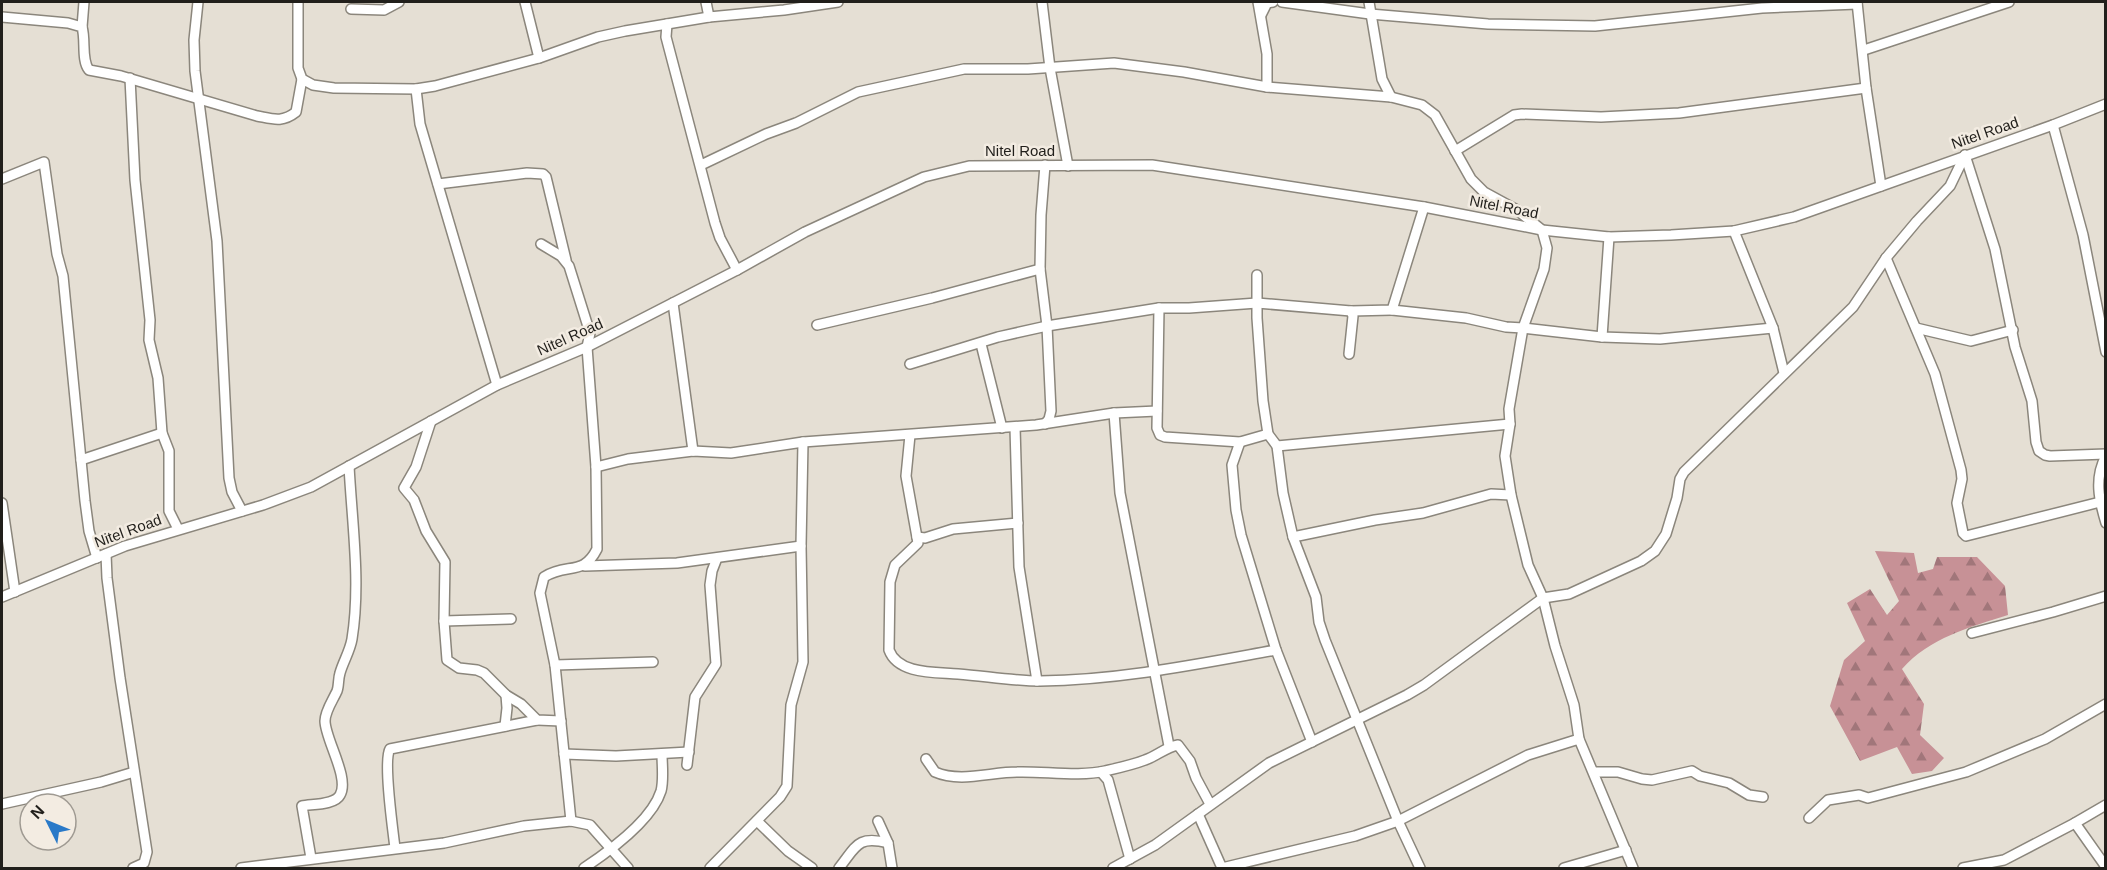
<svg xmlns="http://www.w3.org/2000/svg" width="2107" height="870" viewBox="0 0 2107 870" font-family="Helvetica,sans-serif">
<defs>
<pattern id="forest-firs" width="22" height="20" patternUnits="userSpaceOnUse" patternTransform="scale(1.5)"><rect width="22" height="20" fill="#c79196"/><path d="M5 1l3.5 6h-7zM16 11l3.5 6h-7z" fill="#a1767a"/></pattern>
</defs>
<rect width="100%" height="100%" fill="#e5dfd4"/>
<!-- forest -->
<path fill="url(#forest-firs)" d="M1875,551L1914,553L1918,573L1933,569L1937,557H1977L2005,586L2008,615C1970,627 1929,638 1902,669L1924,704L1920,735L1944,758L1932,771L1912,774L1897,747L1860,761L1830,706L1844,660L1865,641L1847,603L1870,589L1887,615L1899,601Z"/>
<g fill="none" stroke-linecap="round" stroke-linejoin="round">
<!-- minor casing -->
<g stroke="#8b867c" stroke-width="12">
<g id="minor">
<polyline points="198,2 194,40 195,71 217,241 229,478 232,492 242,511"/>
<polyline points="298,2 298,68 302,79 313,85 334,88 416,89 435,86 539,58 598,37 625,31 709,17 784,10 838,2"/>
<polyline points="525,2 539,58"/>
<polyline points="706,2 709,17"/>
<polyline points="1042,2 1050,68 1068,166"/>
<polyline points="1258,2 1267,54 1267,87"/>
<polyline points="1282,2 1370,14 1488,24 1595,26 1762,8 1857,4"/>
<polyline points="1369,2 1382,79 1391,97"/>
<polyline points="1857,2 1866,88 1881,186"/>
<polyline points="351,9 384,10 399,2"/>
<polyline points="1261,15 1267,3 1273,2"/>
<path d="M2,17L68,23L82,27C86,40 81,60 89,70L121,76L257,116C273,119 282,123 296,112L302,79"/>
<polyline points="667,24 666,37 715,223 720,238 737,270"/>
<polyline points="82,27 84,2"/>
<polyline points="1864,50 2009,2"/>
<polyline points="130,78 135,180 150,320 149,340 158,378 162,433 169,451 169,511 178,529"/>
<polyline points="416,89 420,124 497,385"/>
<polyline points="2053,125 2083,235 2106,352"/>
<polyline points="1455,151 1514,115 1522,114 1601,117 1679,113 1866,88"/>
<polyline points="1965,155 1995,249 2015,347 2032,401 2036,442 2039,451 2045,455 2050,456 2106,454"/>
<polyline points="701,165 766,134 796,123 858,92 964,69 1028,69 1114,63 1184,72 1267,87 1391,97 1422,105 1435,115 1471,179 1484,192 1517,210 1542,230 1547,248 1544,269 1523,328 1509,409 1510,424 1505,456 1511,495 1528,565 1543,598 1555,646 1574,705 1579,739 1633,868"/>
<polyline points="2,179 44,162 57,254 63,276 85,501 89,531 97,558"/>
<polyline points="438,184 527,173 543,174 546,177 566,260"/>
<polyline points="1734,231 1773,328 1784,373"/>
<path d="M541,244L561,256L569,266L590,333L587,347L596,467L597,549C583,577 567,562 544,577L540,593L555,665L571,821"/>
<polyline points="1886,258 1935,374 1961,470 1962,479 1957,503 1963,533 1966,536 2100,502"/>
<polyline points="1257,275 1257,318 1263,401 1268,434 1277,446 1283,493 1293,537 1316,597 1319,622 1325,640 1398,821 1420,868"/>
<polyline points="673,303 693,451"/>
<polyline points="1159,308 1157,428 1160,435 1165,437 1240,442 1268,434"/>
<polyline points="1392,310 1466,318 1506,327 1523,328 1602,337 1660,339 1773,328"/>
<polyline points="817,325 932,298 1040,269"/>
<polyline points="1916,328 1971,341 2013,330"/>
<polyline points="1602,337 1609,237"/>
<polyline points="981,344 1002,428"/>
<polyline points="1349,354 1353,316 1351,311"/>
<polyline points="910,364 998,337 1047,326 1159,308 1189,308 1257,303 1351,311 1392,310 1424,207"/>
<polyline points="1114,413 1120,493 1169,746"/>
<polyline points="431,421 416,467 404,488 414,500 426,531 445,562 444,621 447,660 459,668 477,670 484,673 506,695 521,704 537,720 561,721"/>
<polyline points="1045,424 1049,419 1051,411 1047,326 1040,269 1041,215 1045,165"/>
<polyline points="1015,427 1019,567 1037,681"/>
<path d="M910,435L906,476L918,543L895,565L890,582L889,650C898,675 937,672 958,674C985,676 1013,681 1040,681C1120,680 1198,664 1276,650"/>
<polyline points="1240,442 1232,465 1236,510 1241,535 1276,650 1312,742"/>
<polyline points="1277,446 1510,424"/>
<path d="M2106,456C2094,478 2099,500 2106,523"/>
<polyline points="81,460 162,433"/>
<polyline points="596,467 628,459 693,451 731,453 803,442 1036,425 1114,413 1157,411"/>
<polyline points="2,503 15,592"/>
<polyline points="917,537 925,538 953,529 1018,523"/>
<polyline points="1293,537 1375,520 1423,513 1491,494 1511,495"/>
<polyline points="106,554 107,578 120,678 147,852 144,863 133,868"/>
<polyline points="585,566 677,563 801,546"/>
<polyline points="2,597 125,546 263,505 311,487 497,385 587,347 737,270 805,232 924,177 969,166 1152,165 1424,207 1542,230 1609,237 1671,235 1734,231 1794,217 2053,125 2106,104"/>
<polyline points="444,621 511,619"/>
<polyline points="1972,633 2053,612 2106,596"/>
<polyline points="555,665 653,662"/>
<polyline points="505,726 507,708 506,695"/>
<polyline points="564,754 616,756 689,752"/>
<path d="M926,759L935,772C960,783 991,772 1017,772C1043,771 1080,777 1105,771C1118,768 1132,765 1145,760C1157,756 1166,747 1178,745L1190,761L1196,778L1210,804"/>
<polyline points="687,765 695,697 716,664 710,585 712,571 717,558"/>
<polyline points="1101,772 1108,780 1130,859"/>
<polyline points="1594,772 1618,772 1642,779 1652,780 1692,771 1700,776 1729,783 1749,795 1763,797"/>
<polyline points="2,804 101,782 134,772"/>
<polyline points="2106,805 2075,823 2106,867"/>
<polyline points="1198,814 1222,868"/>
<polyline points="1809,818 1828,800 1859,795 1868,798 1966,772 2045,739 2106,704"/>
<polyline points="757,821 788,851 812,868"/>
<polyline points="878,821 888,843 892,868"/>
<path d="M395,848C393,831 383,760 390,749L537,720"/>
<path d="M311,858L302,806C312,804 335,805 340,795C350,778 325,739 325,721C325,711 333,700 337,691C339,686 338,679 340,673C343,662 350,651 352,639C361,583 352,523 349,466"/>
<polyline points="241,868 444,843 524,826 571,821 590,825 628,868"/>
<path d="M584,868C608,852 652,820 661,791C664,780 662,765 662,754"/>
<polyline points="710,868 780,797 787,786 791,705 803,662 801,546 803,442"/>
<path d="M839,868C856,847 857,835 888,843"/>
<polyline points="1113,868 1155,845 1269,763 1407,695 1424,685 1543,598 1569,594 1641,561 1655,551 1666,534 1677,498 1680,479 1684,472 1853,307 1886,258 1917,221 1950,186 1965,155"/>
<polyline points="1222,868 1355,836 1398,821 1528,755 1579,739"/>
<polyline points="1564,868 1626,850"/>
<polyline points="1963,868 2004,860 2075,823"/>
</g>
</g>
<!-- minor -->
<use href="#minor" stroke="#fff" stroke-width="9"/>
</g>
<g text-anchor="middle" stroke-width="5" stroke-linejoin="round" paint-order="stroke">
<!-- street labels -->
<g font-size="15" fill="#211f1b" stroke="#f3ece2">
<text transform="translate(1985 133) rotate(-19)" y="5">Nitel Road</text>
<text x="1020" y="156">Nitel Road</text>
<text transform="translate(1504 207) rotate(11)" y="5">Nitel Road</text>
<text transform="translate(570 337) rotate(-24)" y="5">Nitel Road</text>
<text transform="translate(128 531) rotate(-20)" y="5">Nitel Road</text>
</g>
</g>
<!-- border -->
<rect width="2107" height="870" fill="none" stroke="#211f1b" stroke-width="6"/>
<!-- north arrow -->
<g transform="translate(48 822) rotate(313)"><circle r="28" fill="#f3ece2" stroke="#9f9a92" stroke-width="1.5"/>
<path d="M0-4.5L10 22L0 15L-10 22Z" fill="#2979c8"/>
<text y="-9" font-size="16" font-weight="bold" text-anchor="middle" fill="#211f1b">N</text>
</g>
</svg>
